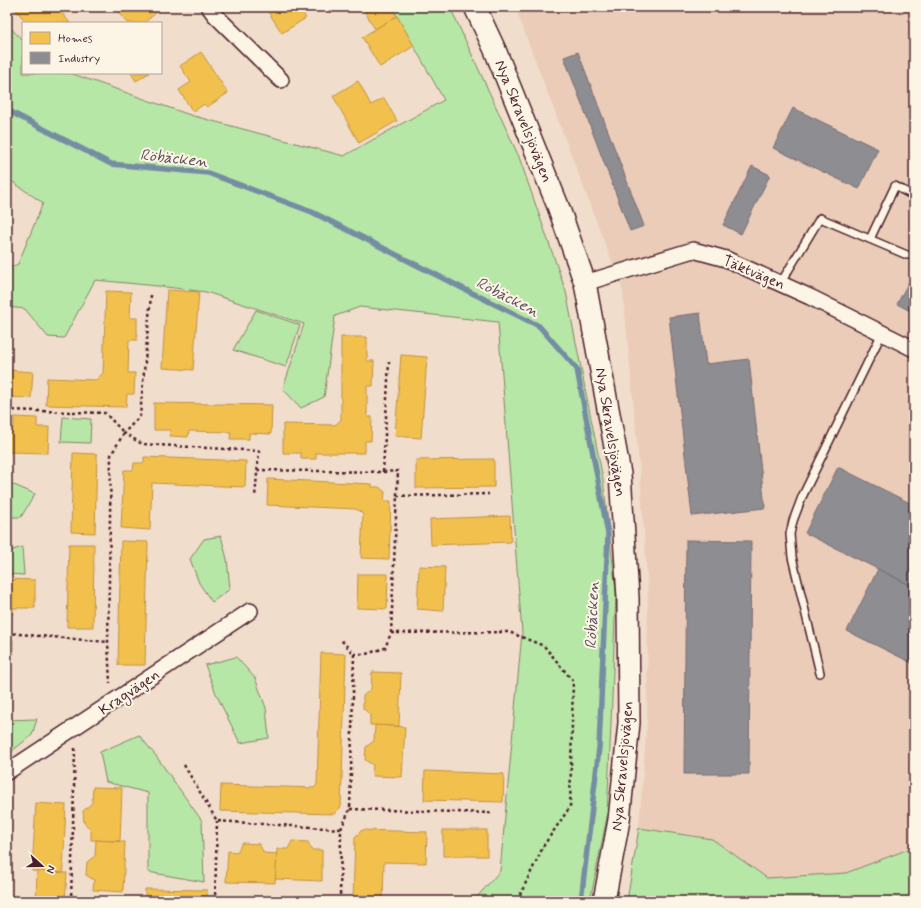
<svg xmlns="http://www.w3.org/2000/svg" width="921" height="908" viewBox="0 0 921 908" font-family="Mynerve,sans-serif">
<rect width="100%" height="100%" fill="#f1ddcb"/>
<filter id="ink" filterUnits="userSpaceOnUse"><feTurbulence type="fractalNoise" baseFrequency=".025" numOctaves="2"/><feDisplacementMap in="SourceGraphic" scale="8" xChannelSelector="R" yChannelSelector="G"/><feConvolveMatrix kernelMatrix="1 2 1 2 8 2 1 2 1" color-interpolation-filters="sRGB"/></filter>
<g filter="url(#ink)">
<!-- built -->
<polygon fill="#eaccb8" points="515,7 914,7 914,847 846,873 767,878 712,839 639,828 647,721 648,590 640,473 623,291"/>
<!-- green -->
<g fill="#b7e7a6" stroke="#808368">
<polygon points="392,7 450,7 519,157 566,292 603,479 616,591 612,699 607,817 590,901 444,901 477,897 500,871 522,633 498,322 360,307 335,316 324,397 301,408 283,389 304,324 206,292 158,286 95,280 64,338 48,337 25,309 7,307 7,269 18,264 43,203 7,178 7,24 23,41 23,73 70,73 190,115 344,156 444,100"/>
<polygon points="256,310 300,325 286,367 233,350"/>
<polygon points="63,417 91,419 90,443 61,442"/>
<polygon points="7,482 35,494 21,517 7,517"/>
<polygon points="221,536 227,559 230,589 212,602 199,583 190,559 204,539"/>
<polygon points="22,547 24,575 7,574 7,552"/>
<polygon points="236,657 255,678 266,708 269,738 240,743 217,696 205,665"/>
<polygon points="37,719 32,735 7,755 7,720"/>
<polygon points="139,735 156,756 202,821 204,882 148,872 148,793 106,782 100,752"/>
<polygon points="639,828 712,839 767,878 846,873 914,847 914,901 627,901"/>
</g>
<!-- homes -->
<g fill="#f2c14e" stroke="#c09044">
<polygon points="20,7 57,7 70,23 27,23 16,10"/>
<polygon points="121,7 163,7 144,23 128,23 117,10"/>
<polygon points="265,7 299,7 306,18 282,33"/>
<polygon points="362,7 391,7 397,16 375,29"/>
<polygon points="397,16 414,46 380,67 362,37"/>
<polygon points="201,52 228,93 207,107 204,104 193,112 179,90 191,82 180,66"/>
<polygon points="131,73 149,73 136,81"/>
<polygon points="358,81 371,105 384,98 397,121 359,143 333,96"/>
<polygon points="167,290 199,292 193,370 162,368"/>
<polygon points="106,291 131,292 130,318 137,318 137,340 129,340 128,373 135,373 134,394 127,394 126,407 46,405 47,378 96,380 103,373"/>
<polygon points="341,337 367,337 367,361 374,361 373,386 367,386 367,417 372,417 371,441 365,441 365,453 316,453 316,459 301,459 301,453 283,453 283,424 335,425 341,420"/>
<polygon points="401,355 427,357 421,438 395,436"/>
<polygon points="7,370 33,372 31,398 7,397"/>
<polygon points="154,403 272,405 271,434 249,433 249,439 230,439 231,432 189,431 188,437 170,436 170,430 154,430"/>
<polygon points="14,417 37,418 37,427 49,427 48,453 7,452 7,425 14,425"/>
<polygon points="73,453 97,454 95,533 71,532"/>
<polygon points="144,457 246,461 245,487 152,483 150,530 121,528 124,470 133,470 134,463 144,463"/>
<polygon points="494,459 494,487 416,488 416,460"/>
<polygon points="268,479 372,484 372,487 379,487 385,492 384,501 391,501 389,559 361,558 363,514 356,509 267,505"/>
<polygon points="510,516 511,542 431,545 430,519"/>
<polygon points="121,541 148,542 145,665 118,665"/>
<polygon points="69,544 94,544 93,627 67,627"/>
<polygon points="419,566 445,567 443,611 417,609"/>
<polygon points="358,574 388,574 387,609 357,608"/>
<polygon points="7,579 35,580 35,608 13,608 13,614 7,614"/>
<polygon points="7,639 13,640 12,666 7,666"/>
<polygon points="321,653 346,654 341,807 334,814 220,811 221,785 314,788 317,785"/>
<polygon points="372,672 401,673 399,726 370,725 370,715 363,708 363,696 371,689"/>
<polygon points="375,725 405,727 402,777 372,776 373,765 365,760 366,747 374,741"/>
<polygon points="425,771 504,774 503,802 424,800"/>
<polygon points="93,787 122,788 120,841 91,840 91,829 84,823 83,811 92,803"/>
<polygon points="36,803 66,805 63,873 32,871"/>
<polygon points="362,830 427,832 426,863 384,862 383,901 353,901 355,837"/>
<rect x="443" y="830" width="44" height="26"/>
<polygon points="96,840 125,842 123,892 93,890 94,880 86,875 87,862 95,856"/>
<polygon points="292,841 308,842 312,850 322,850 322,881 275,879 277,849 288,849"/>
<polygon points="242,843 259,844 264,853 277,854 275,883 226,882 228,851 237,852"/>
<polygon points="37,871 67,873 65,901 36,901"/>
<polygon points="145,889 207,890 207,901 145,901"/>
</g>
<!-- industry -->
<g fill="#8d8d92" stroke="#796c73">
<polygon points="578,52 644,226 630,231 564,57"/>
<polygon points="793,108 878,149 859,189 773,148"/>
<polygon points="752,166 770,175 741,234 723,225"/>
<polygon points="914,272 914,313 897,304"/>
<polygon points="700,313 706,364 749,359 765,508 692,516 669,317"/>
<polygon points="838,467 914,505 914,587 805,533"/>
<polygon points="686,540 751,541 749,774 684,774"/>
<polygon points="878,569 914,587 914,664 847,631"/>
</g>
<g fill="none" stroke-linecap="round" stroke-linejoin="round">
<!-- stream -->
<polyline stroke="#758da3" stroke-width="5.5" points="7,110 111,164 208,173 312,212 464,289 539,326 577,369 608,534 599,748 581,901"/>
<!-- service casing -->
<g stroke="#4a1f2b" stroke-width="10">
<g id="service">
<polyline points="870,239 895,186 914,196"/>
<polyline points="780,284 820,218 907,255"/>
<polyline points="820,673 792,557 790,534 793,521 802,497 882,333"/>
</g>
</g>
<!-- minor casing -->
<g stroke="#4a1f2b" stroke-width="18">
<g id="minor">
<polyline points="209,7 215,15 281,80"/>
<polyline points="585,283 693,250 726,259 810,297 914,349"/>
<polyline points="7,772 250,611"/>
</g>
</g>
<!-- secondary casing -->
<g stroke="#4a1f2b" stroke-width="24">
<polyline id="secondary" points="475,7 495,50 558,206 585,283 620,474 628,597 629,723 619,820 604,901"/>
</g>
<!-- path -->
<g stroke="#4a1f2b" stroke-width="2.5" stroke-dasharray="3 3" stroke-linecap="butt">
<polyline points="151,295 140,416 124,433 142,444 259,451 255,497"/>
<polyline points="7,410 105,413 124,433 111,455 108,642 110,683"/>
<polyline points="257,470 383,472 389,362"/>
<polyline points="397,496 489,494"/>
<polyline points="7,633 108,642"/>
<polyline points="391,633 509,632 544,646 573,681 570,807 544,845 517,901"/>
<polyline points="354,654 366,654 385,648 391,633 398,471 383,472"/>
<polyline points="184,765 217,821 341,829"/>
<polyline points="350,809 492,813"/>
<polyline points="71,901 75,748"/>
<polyline points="215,901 217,821"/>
<polyline points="340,901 341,829 350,809 354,654 341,640"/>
</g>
<!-- service -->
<use href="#service" stroke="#fcf5e5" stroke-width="7"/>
<!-- minor -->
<use href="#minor" stroke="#fcf5e5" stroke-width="15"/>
<!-- secondary -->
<use href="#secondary" stroke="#fcf5e5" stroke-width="21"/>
</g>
</g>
<g text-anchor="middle" stroke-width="4" stroke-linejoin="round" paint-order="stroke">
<!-- street labels -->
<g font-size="15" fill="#4a1f2b" stroke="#fcf5e5">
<text transform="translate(524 121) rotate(68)" y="5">Nya Skravelsjövägen</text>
<text transform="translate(754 272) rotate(23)" y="5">Täktvägen</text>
<text transform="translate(611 432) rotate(81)" y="5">Nya Skravelsjövägen</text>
<text transform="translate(129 692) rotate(-34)" y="5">Kragvägen</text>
<text transform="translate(622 766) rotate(-85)" y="5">Nya Skravelsjövägen</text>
</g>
<!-- water labels -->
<g font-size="16" font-style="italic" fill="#5c4d5d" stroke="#fcf5e5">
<text transform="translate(174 157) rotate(6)" y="6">Röbäcken</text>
<text transform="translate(508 296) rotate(27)" y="6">Röbäcken</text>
<text transform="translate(591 615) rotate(-88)" y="6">Röbäcken</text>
</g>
</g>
<!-- margin -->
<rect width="921" height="908" fill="none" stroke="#fcf5e5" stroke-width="24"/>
<rect x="12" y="12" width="897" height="884" fill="none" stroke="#4a1f2b" stroke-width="1.5" filter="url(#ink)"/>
<!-- legend -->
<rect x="22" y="22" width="140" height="52" fill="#fcf5e5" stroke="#b59f9b"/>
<rect x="30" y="32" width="20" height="12" fill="#f2c14e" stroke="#b59f9b"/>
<text x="58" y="42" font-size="12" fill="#4a1f2b">Homes</text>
<rect x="30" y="52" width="20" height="12" fill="#8d8d92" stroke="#b59f9b"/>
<text x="58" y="62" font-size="12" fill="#4a1f2b">Industry</text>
<!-- north arrow -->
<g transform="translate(42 866) rotate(111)" stroke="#fcf5e5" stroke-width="3" paint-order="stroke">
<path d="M0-3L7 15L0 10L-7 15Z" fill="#4a1f2b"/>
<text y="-6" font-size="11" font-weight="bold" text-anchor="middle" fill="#4a1f2b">N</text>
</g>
</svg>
